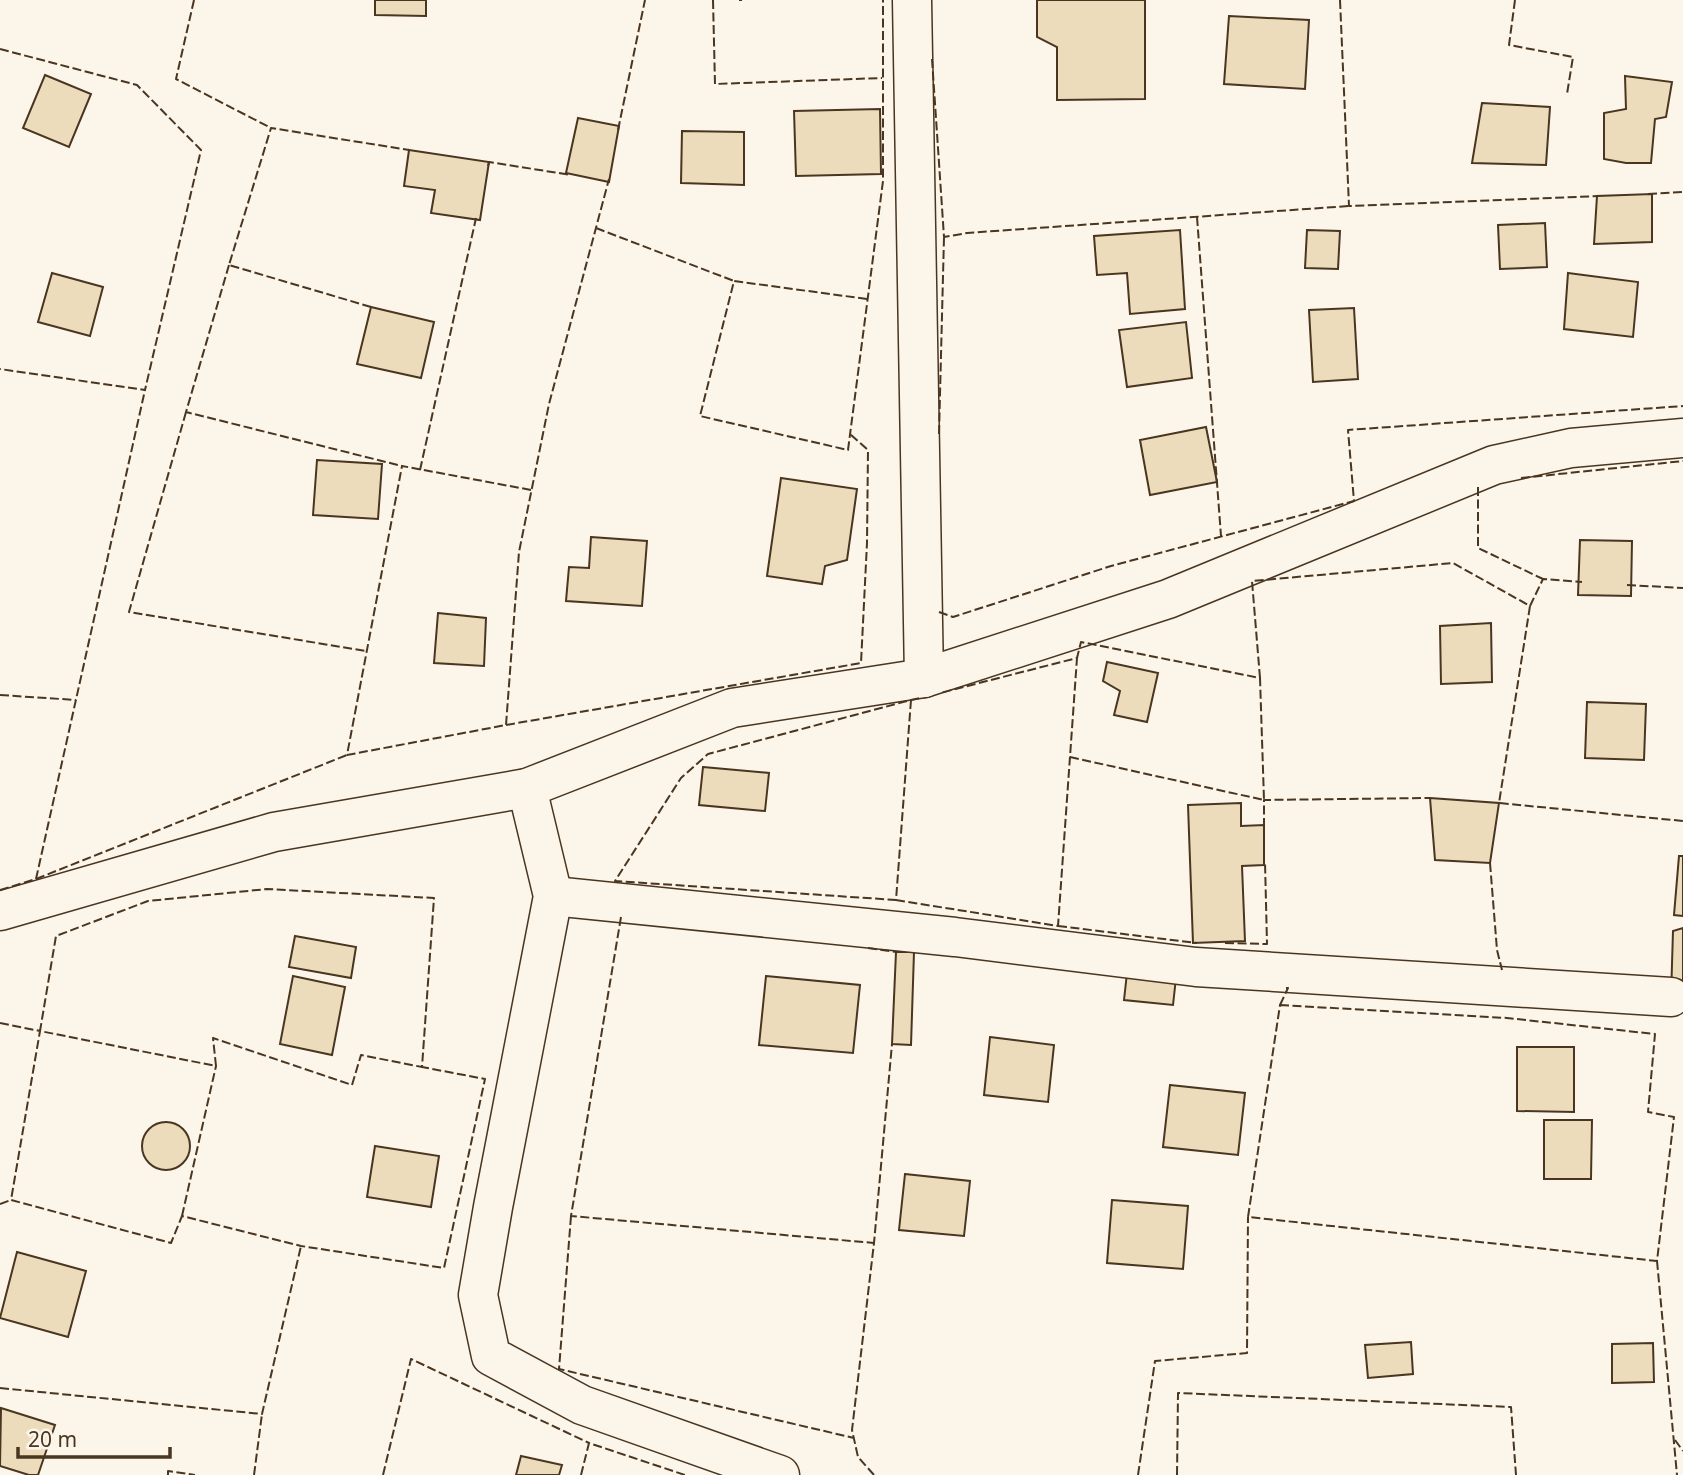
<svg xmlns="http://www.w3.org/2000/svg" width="1683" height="1475" viewBox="0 0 1683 1475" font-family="'Noto Sans',sans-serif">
<rect width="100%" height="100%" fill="#fbf6e9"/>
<!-- building -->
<g fill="#ecdcbc" stroke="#4a3520" stroke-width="2">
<polygon points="375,0 426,0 426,16 375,15"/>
<polygon points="1037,0 1145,0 1145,99 1057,100 1057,47 1037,37"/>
<polygon points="1229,16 1309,20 1305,89 1224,84"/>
<polygon points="45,75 91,94 69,147 23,128"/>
<polygon points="1625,76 1672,82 1666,117 1655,119 1651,163 1626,163 1604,159 1604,113 1626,109"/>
<polygon points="1482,103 1550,107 1546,165 1472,163"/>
<polygon points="880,109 881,174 796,176 794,111"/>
<polygon points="578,118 619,126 609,182 566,173"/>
<polygon points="682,131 744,132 744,185 681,183"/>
<polygon points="409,150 489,162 480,220 431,213 435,190 404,186"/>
<polygon points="1652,194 1652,242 1594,244 1597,196"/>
<polygon points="1545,223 1547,267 1500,269 1498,225"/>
<polygon points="1180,230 1185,309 1130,314 1127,273 1097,275 1094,236"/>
<polygon points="1307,230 1340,231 1338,269 1305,268"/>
<polygon points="52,273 103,287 90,336 38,322"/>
<polygon points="1568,273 1638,282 1633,337 1564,329"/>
<polygon points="371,307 434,322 421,378 357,364"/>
<polygon points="1354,308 1358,379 1313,382 1309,310"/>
<polygon points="1186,322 1192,378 1127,387 1119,330"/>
<polygon points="1206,427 1217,482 1150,495 1140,440"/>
<polygon points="317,460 382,464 378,519 313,515"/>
<polygon points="781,478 857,489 847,560 825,566 822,584 767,576"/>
<polygon points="591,537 647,541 642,606 566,601 569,567 589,568"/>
<polygon points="1580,540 1632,541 1631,596 1578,595"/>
<polygon points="438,613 486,618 484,666 434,663"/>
<polygon points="1491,623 1492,682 1441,684 1440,626"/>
<polygon points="1107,662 1158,673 1147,722 1114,715 1120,691 1103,681"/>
<polygon points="1587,702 1646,704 1644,760 1585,758"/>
<polygon points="703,767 769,773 765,811 699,805"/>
<polygon points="1430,798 1499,803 1490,863 1435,860"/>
<polygon points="1241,803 1241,826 1264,825 1264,865 1242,866 1245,941 1193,943 1188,805"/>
<polygon points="1679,856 1683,856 1683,916 1674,915"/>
<polygon points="1683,928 1683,995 1671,997 1673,931"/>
<polygon points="295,936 356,947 351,978 289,967"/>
<polygon points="896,952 914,952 911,1045 892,1044"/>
<polygon points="1127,973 1176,978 1173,1005 1124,1000"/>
<polygon points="293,976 345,987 332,1055 280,1044"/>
<polygon points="766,976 860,985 853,1053 759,1045"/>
<polygon points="990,1037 1054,1045 1048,1102 984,1095"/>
<polygon points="1517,1047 1574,1047 1574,1112 1517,1111"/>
<polygon points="1170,1085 1245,1093 1238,1155 1163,1147"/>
<polygon points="1544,1120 1592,1120 1591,1179 1544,1179"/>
<circle cx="166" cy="1146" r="24"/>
<polygon points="375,1146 439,1156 431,1207 367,1197"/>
<polygon points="905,1174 970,1181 964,1236 899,1230"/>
<polygon points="1112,1200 1188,1206 1183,1269 1107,1263"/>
<polygon points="17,1252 86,1271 68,1337 0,1318"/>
<polygon points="1411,1342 1413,1374 1368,1378 1365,1345"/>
<polygon points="1653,1343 1654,1382 1612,1383 1612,1344"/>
<polygon points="1,1408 55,1425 38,1475 29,1475 0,1466"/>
<polygon points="521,1456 562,1465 559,1475 516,1475"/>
</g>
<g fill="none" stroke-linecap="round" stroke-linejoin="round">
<!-- minor casing -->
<g stroke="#4a3520" stroke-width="41">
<g id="minor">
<polyline points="912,0 924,678"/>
<polyline points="527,788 553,896 493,1207 478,1295 491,1356 582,1405 780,1475"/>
<polyline points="553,896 955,937 1196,967 1671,997"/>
<polyline points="0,911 274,832 527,788 732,708 924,678 1168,599 1494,465 1571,448 1683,438"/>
</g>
</g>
<!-- minor -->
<use href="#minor" stroke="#fbf6e9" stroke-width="38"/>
<!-- fence -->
<g stroke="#4a3520" stroke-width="2" stroke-dasharray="9 3.5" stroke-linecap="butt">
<polyline points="194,0 176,79 271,128"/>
<polyline points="713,0 715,84 882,78"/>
<polyline points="739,0 742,0"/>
<polyline points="1340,0 1349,206 1599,196"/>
<polyline points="1515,0 1509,45 1573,57 1567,94"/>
<polyline points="0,49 137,85 201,150 145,390 0,369"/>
<polyline points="932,59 944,237 967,233 1349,206"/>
<polyline points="618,130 645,0"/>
<polyline points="488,166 489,162 571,175"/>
<polyline points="1648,194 1683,192"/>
<polyline points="1197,217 1221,536"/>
<polyline points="596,228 734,281"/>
<polyline points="229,265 186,412 402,466"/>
<polyline points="867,299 734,281 700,416 848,450 883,181 883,0"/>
<polyline points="371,307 229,265 271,128 409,150"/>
<polyline points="186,412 129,612 366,651"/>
<polyline points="939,434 944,237"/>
<polyline points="420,470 476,218"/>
<polyline points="1521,478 1683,461"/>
<polyline points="1478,487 1478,548 1543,579"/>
<polyline points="531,490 402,466 347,755 506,725 519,552 549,404 609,179"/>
<polyline points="1627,585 1683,588"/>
<polyline points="1530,606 1543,579 1582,582"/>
<polyline points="939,612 953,617 1111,566 1354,501 1348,430 1683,406"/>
<polyline points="1260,678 1252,581 1453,563 1530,606 1499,803 1683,821"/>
<polyline points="0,695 76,700"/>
<polyline points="911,700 896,900 615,881 681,778 708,754 911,700 920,698"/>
<polyline points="506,725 861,663 867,543 868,450 850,434"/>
<polyline points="1070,757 1264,800 1260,678 1081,642 1077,658"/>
<polyline points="1264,827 1264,800 1430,798"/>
<polyline points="1490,863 1497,950 1502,970"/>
<polyline points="36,879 347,755"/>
<polyline points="0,890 36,879 145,390"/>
<polyline points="896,900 1058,926 1077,658 940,693"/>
<polyline points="621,917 571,1216 874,1243"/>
<polyline points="1058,926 1197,943"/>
<polyline points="1225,943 1267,944 1265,862"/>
<polyline points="868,948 896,952"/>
<polygon points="1280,1005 1507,1018 1655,1034 1648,1112 1674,1117 1657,1261 1248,1217"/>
<polyline points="1280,1005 1288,988 1286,988"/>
<polyline points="0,1023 40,1031 11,1200 171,1243 182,1216 301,1246 444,1268 485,1079 422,1067 434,898 267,889 148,901 56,936 40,1031 216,1066 213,1038 352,1085 361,1055 422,1067"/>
<polyline points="0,1204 11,1200"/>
<polyline points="182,1216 216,1066"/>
<polyline points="571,1216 559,1369 854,1438"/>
<polyline points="1657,1261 1677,1475"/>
<polyline points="0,1388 262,1414 301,1246"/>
<polyline points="1675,1440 1683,1451"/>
<polyline points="168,1475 168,1471 195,1475"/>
<polyline points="254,1475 262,1414"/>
<polyline points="383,1475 411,1359 589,1443"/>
<polyline points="581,1475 589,1443 685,1475"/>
<polyline points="874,1475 858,1457 852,1430 874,1243 892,1044"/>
<polyline points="1138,1475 1155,1361 1247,1353 1248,1217"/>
<polyline points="1177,1475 1178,1393 1511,1407 1516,1475"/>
</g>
</g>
<!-- scale -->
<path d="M18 1447v10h152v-10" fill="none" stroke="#4a3520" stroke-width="3.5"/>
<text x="28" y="1447" font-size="21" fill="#4a3520" stroke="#fbf6e9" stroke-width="5" paint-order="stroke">20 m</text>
</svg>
